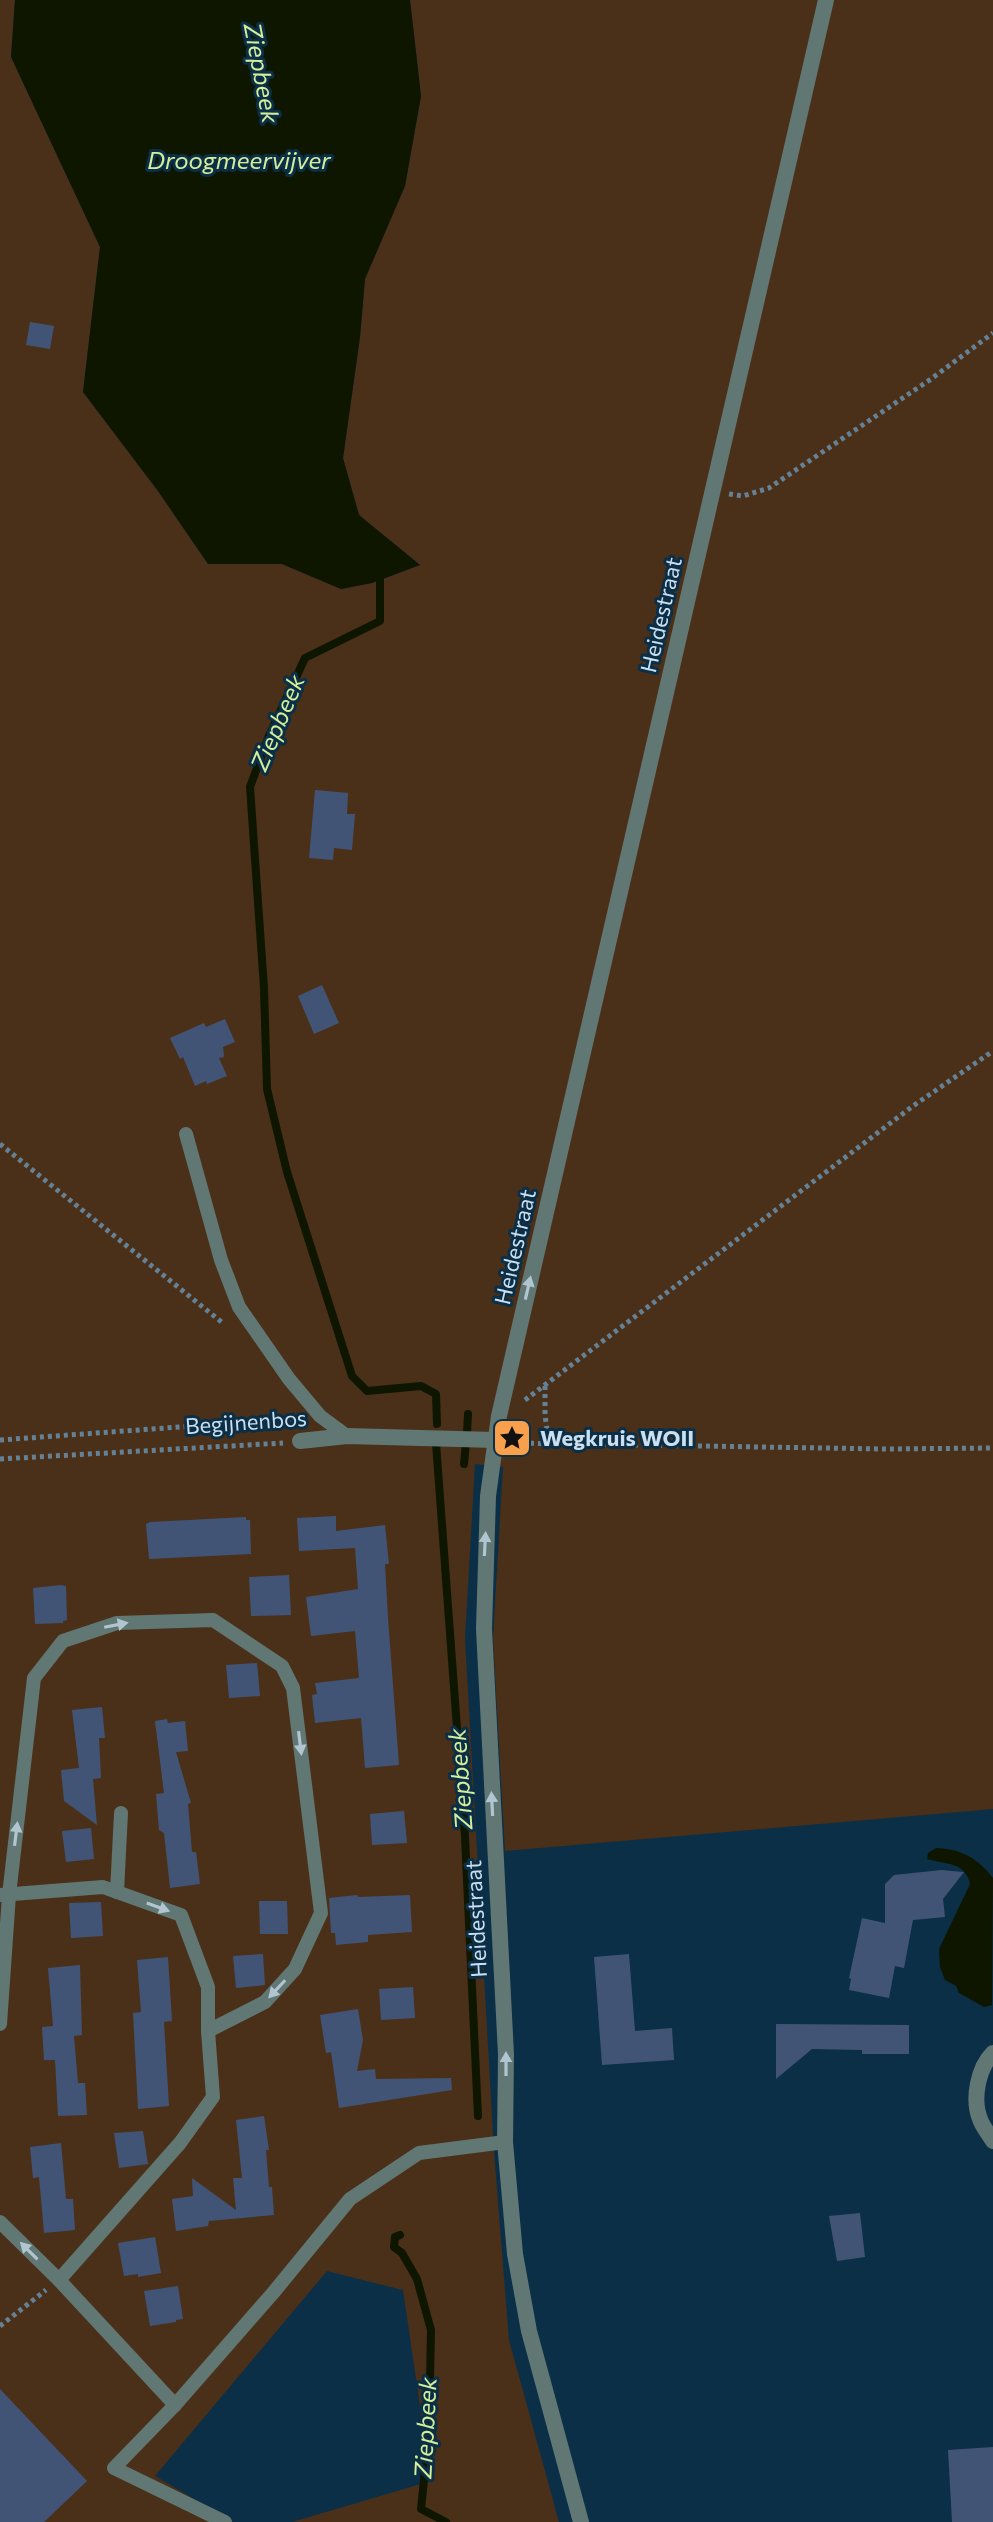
<svg xmlns="http://www.w3.org/2000/svg" width="993" height="2522" viewBox="0 0 993 2522" font-family="Commissioner,sans-serif">
<rect width="100%" height="100%" fill="#0b2f47"/>
<!-- green -->
<polygon fill="#4a3019" points="0,0 15,0 11,57 100,247 83,392 158,491 208,564 282,564 341,589 372,583 420,565 359,515 343,458 360,337 365,278 405,186 421,96 410,0 993,0 993,1809 505,1851 493,1639 503,1467 475,1464 465,1638 494,2152 509,2340 559,2522 292,2522 431,2481 403,2290 327,2271 155,2476 233,2522 0,2522"/>
<!-- water -->
<g fill="#0f1600">
<polygon points="15,0 410,0 421,96 405,186 365,279 360,337 343,458 359,515 420,565 372,583 341,589 282,564 208,564 158,491 83,392 100,247 11,57"/>
<path d="M936,1848C961,1849 978,1858 993,1878L992,2005L984,2007L959,1993L956,1986L945,1980L940,1967L939,1949L970,1884C965,1861 946,1865 927,1859L928,1853Z"/>
</g>
<g fill="none" stroke-linecap="round" stroke-linejoin="round">
<!-- stream -->
<g stroke="#0f1600" stroke-width="8">
<polyline points="375,571 380,580 380,621 305,658 268,738 250,787 264,988 267,1089 287,1172 352,1376 367,1391 421,1386 436,1394 437,1424"/>
<polyline points="467,1433 468,1414"/>
<polyline points="436,1443 465,1837 478,2116"/>
<polyline points="464,1464 466,1443"/>
<polyline points="400,2235 395,2237 394,2247 402,2253 417,2279 431,2330 429,2431 421,2509 446,2522"/>
</g>
</g>
<!-- building -->
<g fill="#425476">
<polygon points="30,322 54,326 50,349 26,345"/>
<polygon points="315,790 348,793 347,814 355,814 352,850 334,848 333,860 309,858"/>
<polygon points="322,985 339,1023 314,1034 298,996"/>
<polygon points="225,1019 235,1042 223,1047 224,1057 219,1058 227,1076 207,1084 206,1081 195,1086 183,1057 180,1059 170,1038 204,1023 206,1027"/>
<polygon points="336,1516 336,1531 385,1525 389,1564 385,1564 388,1618 399,1765 365,1768 361,1718 315,1723 312,1695 317,1694 315,1683 359,1678 355,1631 311,1636 306,1597 358,1589 355,1548 299,1551 297,1518"/>
<polygon points="246,1517 246,1520 250,1520 251,1554 149,1559 146,1524 150,1522"/>
<polygon points="289,1575 291,1615 251,1616 249,1577"/>
<polygon points="61,1585 66,1586 67,1620 63,1621 63,1623 35,1624 33,1588"/>
<polygon points="257,1663 260,1696 229,1698 226,1665"/>
<polygon points="102,1707 105,1738 99,1738 101,1778 93,1779 97,1825 64,1801 61,1770 79,1768 72,1710"/>
<polygon points="167,1719 168,1723 185,1721 188,1751 176,1752 191,1803 188,1804 192,1852 196,1852 200,1884 170,1888 164,1833 159,1830 156,1794 164,1793 155,1721"/>
<polygon points="404,1811 407,1843 372,1845 370,1814"/>
<polygon points="91,1828 94,1859 66,1862 62,1831"/>
<polygon points="941,1870 964,1872 943,1899 945,1917 913,1920 904,1968 895,1966 889,1998 849,1990 851,1979 849,1978 862,1918 885,1923 885,1884 894,1875"/>
<polygon points="357,1895 358,1897 410,1895 412,1932 368,1935 368,1942 336,1945 335,1933 331,1933 329,1898"/>
<polygon points="259,1901 287,1901 288,1934 260,1934"/>
<polygon points="101,1902 103,1936 71,1938 69,1903"/>
<polygon points="263,1954 265,1985 236,1988 233,1956"/>
<polygon points="629,1954 635,2031 672,2028 674,2060 602,2065 594,1957"/>
<polygon points="168,1957 172,2021 164,2022 169,2106 138,2109 133,2013 141,2012 137,1960"/>
<polygon points="80,1965 82,2035 74,2036 78,2083 85,2083 87,2115 58,2116 55,2060 44,2060 42,2027 53,2026 48,1968"/>
<polygon points="413,1987 415,2018 381,2020 379,1989"/>
<polygon points="358,2009 363,2040 357,2071 375,2069 376,2079 451,2078 452,2090 339,2108 331,2052 326,2053 320,2015"/>
<polygon points="776,2024 909,2025 909,2054 862,2054 862,2050 812,2049 776,2079"/>
<polygon points="264,2116 269,2150 266,2150 269,2187 272,2187 274,2215 209,2221 208,2226 176,2231 172,2199 193,2196 192,2178 236,2210 233,2178 242,2178 236,2120"/>
<polygon points="143,2131 148,2164 119,2168 114,2133"/>
<polygon points="61,2143 66,2199 73,2199 75,2230 44,2233 39,2177 33,2178 30,2147"/>
<polygon points="860,2213 865,2257 837,2261 829,2216"/>
<polygon points="155,2237 161,2273 138,2277 138,2274 124,2276 118,2243"/>
<polygon points="178,2286 183,2319 176,2320 176,2322 150,2326 144,2291"/>
<polygon points="0,2389 87,2481 44,2522 0,2522"/>
<polygon points="993,2447 993,2522 952,2522 948,2450"/>
</g>
<g fill="none" stroke-linecap="round" stroke-linejoin="round">
<!-- path -->
<g stroke="#658195" stroke-width="5" stroke-dasharray="4 4" stroke-linecap="butt">
<polyline points="729,494 743,496 769,488 931,379 993,333"/>
<polyline points="0,1144 224,1324"/>
<polyline points="545,1386 545,1415 549,1444"/>
<polyline points="525,1400 913,1106 993,1051"/>
<polyline points="0,1440 290,1419 295,1422"/>
<polyline points="514,1443 885,1449 993,1448"/>
<polyline points="0,1459 283,1443"/>
<polyline points="0,2326 46,2290"/>
</g>
<!-- service -->
<g stroke="#617773" stroke-width="14">
<polyline points="186,1134 221,1260 239,1307 289,1379 320,1416 347,1436"/>
<polyline points="117,1892 121,1813"/>
<polyline points="0,1895 103,1887 181,1915 208,1987 208,2031"/>
<polyline points="0,2024 9,1895 34,1678 63,1641 117,1623 213,1620 282,1666 293,1688 321,1913 295,1969 265,2002 208,2031 213,2097 180,2143 59,2280"/>
<polyline points="0,2222 59,2280 175,2405"/>
<polyline points="225,2522 114,2468 175,2405 273,2293 350,2199 419,2153 505,2142"/>
</g>
<!-- minor -->
<g stroke="#617773" stroke-width="16">
<polyline points="300,1441 347,1436 495,1440"/>
<path d="M993,2053C978,2068 972,2099 980,2119C982,2126 989,2134 993,2141"/>
<polyline points="581,2522 529,2331 515,2254 505,2142 506,2054 484,1629 488,1496 499,1416 826,0"/>
</g>
</g>
<!-- one-way arrows -->
<defs><path id="oneway-solid" d="M-6-.8H1V-3.2L6.5 0L1 3.2V.8H-6Z" transform="scale(2)"/></defs>
<g fill="#b1c5d0">
<use href="#oneway-solid" transform="translate(528 1288) rotate(-77)"/>
<use href="#oneway-solid" transform="translate(485 1544) rotate(-87)"/>
<use href="#oneway-solid" transform="translate(116 1625) rotate(-11)"/>
<use href="#oneway-solid" transform="translate(300 1743) rotate(83)"/>
<use href="#oneway-solid" transform="translate(492 1804) rotate(-93)"/>
<use href="#oneway-solid" transform="translate(16 1834) rotate(-83)"/>
<use href="#oneway-solid" transform="translate(158 1907) rotate(20)"/>
<use href="#oneway-solid" transform="translate(277 1989) rotate(133)"/>
<use href="#oneway-solid" transform="translate(506 2064) rotate(-90)"/>
<use href="#oneway-solid" transform="translate(29 2251) rotate(-135)"/>
</g>
<!-- icons -->
<defs>
<g id="sight-square" transform="scale(2)"><rect x="-9" y="-9" width="18" height="18" rx="4" fill="#f8a04b" stroke="#0b2f47"/><path d="M0-6L1.8-2.2L6-1.7L2.9 1.2L3.7 5.4L0 3.3L-3.7 5.4L-2.9 1.2L-6-1.7L-1.8-2.2Z" fill="#111"/></g>
</defs>
<g fill-rule="evenodd">
<use href="#sight-square" x="512" y="1438"/>
</g>
<g text-anchor="middle" stroke-width="6" stroke-linejoin="round" paint-order="stroke">
<!-- street labels -->
<g font-size="22" fill="#ccdfef" stroke="#0b2f47">
<text transform="translate(661 615) rotate(-77)" y="8">Heidestraat</text>
<text transform="translate(515 1247) rotate(-77)" y="8">Heidestraat</text>
<text transform="translate(246 1422) rotate(-4)" y="8">Begijnenbos</text>
<text transform="translate(476 1919) rotate(-93)" y="8">Heidestraat</text>
</g>
<!-- poi labels -->
<g font-size="22" font-weight="bold" fill="#ccdfef" stroke="#0b2f47" text-anchor="start">
<text x="540" y="1446">Wegkruis WOII</text>
</g>
<!-- water labels -->
<g font-size="24" font-style="italic" fill="#d5ee9a" stroke="#0b2f47">
<text transform="translate(261 73) rotate(79)" y="8">Ziepbeek</text>
<text x="239" y="169">Droogmeervijver</text>
<text transform="translate(278 723) rotate(-67)" y="8">Ziepbeek</text>
<text transform="translate(461 1779) rotate(-94)" y="8">Ziepbeek</text>
<text transform="translate(426 2428) rotate(-87)" y="8">Ziepbeek</text>
</g>
</g>
</svg>
